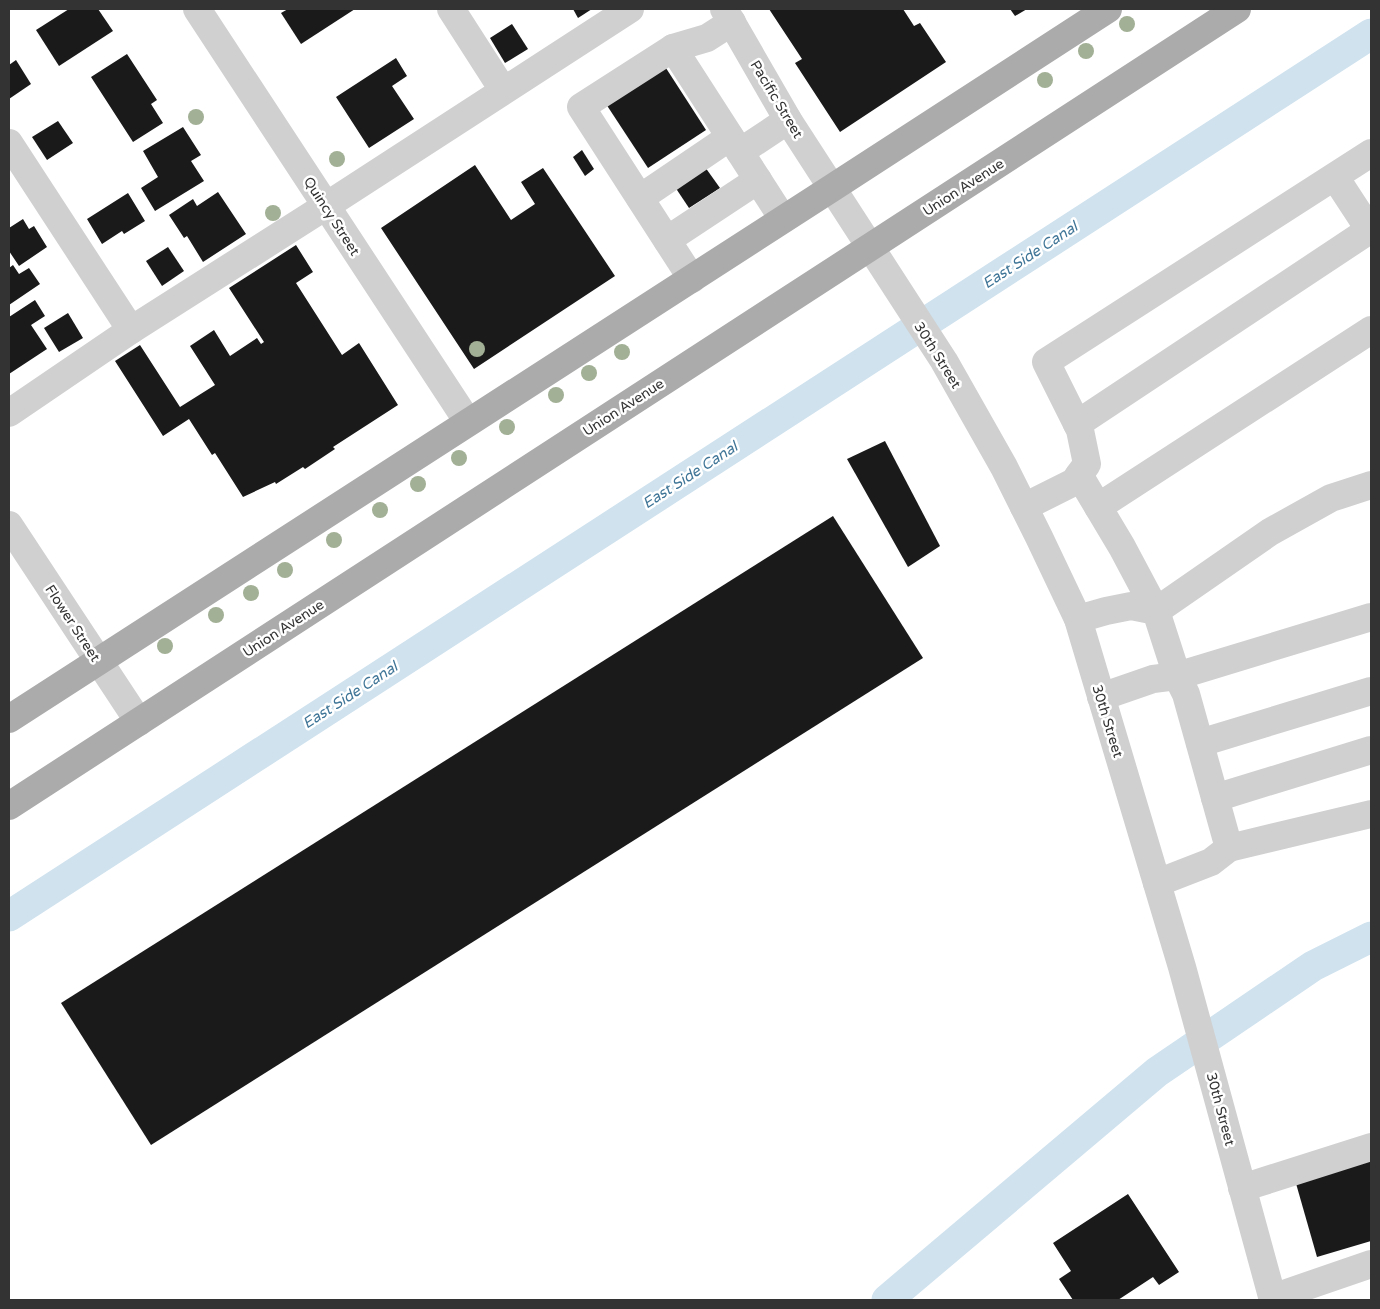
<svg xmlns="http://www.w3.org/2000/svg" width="1380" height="1309" viewBox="0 0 1380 1309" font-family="'Varela Round',sans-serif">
<rect width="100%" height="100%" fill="#fff"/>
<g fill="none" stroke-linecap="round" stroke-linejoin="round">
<!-- canal -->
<g stroke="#cfe2ee" stroke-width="31">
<polyline points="9,916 1371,34"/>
<polyline points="887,1300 1157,1072 1313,966 1371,937"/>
</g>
</g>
<!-- building -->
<g fill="#1a1a1a">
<polygon points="69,9 98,9 113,31 59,66 36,30"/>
<polygon points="288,9 355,9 301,44 281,13"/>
<polygon points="573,9 592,9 578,18"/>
<polygon points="769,9 903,9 914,26 920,23 946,62 840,132 795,63 802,59"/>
<polygon points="1010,9 1027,9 1015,16"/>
<polygon points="512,24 528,49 505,63 490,38"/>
<polygon points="127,54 157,100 151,104 163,123 133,142 91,77"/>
<polygon points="396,58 407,76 392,86 414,119 369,148 336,97"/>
<polygon points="16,60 31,84 9,99 9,65"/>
<polygon points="664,65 706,130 648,168 606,104"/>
<polygon points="58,121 73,143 47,160 32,137"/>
<polygon points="183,127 201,155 191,161 204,181 155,211 141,188 158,177 143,151"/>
<polygon points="582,150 594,169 585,176 573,157"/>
<polygon points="475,165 511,220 535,204 521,182 543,168 615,276 474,369 381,228"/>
<polygon points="705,167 720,188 689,208 675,187"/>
<polygon points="218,192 246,234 203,262 187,236 184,238 169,215 193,199 197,206"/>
<polygon points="128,193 145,221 124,234 122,231 102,244 87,219"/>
<polygon points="23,219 29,229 34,226 47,247 19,266 9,251 9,228"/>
<polygon points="296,245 313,272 296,283 342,355 359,343 398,405 333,447 335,449 305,469 303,467 276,484 275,482 243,497 215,453 212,455 189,419 163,436 115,361 140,345 180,407 215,385 190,346 214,330 230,356 257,338 261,344 264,342 229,288"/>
<polygon points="168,247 184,271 162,286 146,261"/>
<polygon points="13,265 19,274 29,268 40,284 9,305 9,268"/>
<polygon points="35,300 45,316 31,325 47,349 9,374 9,317"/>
<polygon points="68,313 83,338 59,352 44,328"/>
<polygon points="885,441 940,546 908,567 847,459"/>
<polygon points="833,516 923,658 151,1145 61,1003"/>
<polygon points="1371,1157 1371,1241 1317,1257 1295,1180"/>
<polygon points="1128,1194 1179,1272 1159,1285 1153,1277 1118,1300 1073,1300 1059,1279 1071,1271 1053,1243"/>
</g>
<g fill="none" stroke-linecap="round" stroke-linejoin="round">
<!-- minor -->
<g stroke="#d0d0d0" stroke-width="28">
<polyline points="197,9 468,422"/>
<polyline points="451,9 503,90"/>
<polyline points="724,9 788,120 944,361 1004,467 1039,537 1078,619 1182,967 1273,1300"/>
<polyline points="673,48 707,38 732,22"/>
<polyline points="9,143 131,330"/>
<polyline points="740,152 788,120"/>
<polyline points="1335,177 1371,232"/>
<polyline points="640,198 730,137"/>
<polyline points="667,240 758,180"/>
<polyline points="692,279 581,107 673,48 783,219"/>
<polyline points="9,413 131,330 326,206 630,9"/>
<polyline points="1077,424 1371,229"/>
<polyline points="1079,475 1122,547 1156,611 1270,532 1331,498 1371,485"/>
<polyline points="1024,507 1074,482 1087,464 1080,430 1046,362 1371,153"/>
<polyline points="1098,507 1371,330"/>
<polyline points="9,525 139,722"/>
<polyline points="1078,619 1106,611 1131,606 1156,611 1177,676 1371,617"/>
<polyline points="1101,697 1153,679 1177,676 1186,694 1229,848 1211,862 1157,883"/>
<polyline points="1200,743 1371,691"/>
<polyline points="1215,798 1371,750"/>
<polyline points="1229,848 1371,814"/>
<polyline points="1242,1188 1371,1147"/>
<polyline points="1272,1298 1371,1264"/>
</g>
<!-- major -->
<g stroke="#ababab" stroke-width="28">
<polyline points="9,719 832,188 1108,9"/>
<polyline points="9,806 1237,9"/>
</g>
</g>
<!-- trees -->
<g fill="#a2b095">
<circle cx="1127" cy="24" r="8"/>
<circle cx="1086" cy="51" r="8"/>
<circle cx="1045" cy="80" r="8"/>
<circle cx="196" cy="117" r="8"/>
<circle cx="337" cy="159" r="8"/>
<circle cx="273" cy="213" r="8"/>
<circle cx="477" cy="349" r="8"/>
<circle cx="622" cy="352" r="8"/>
<circle cx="589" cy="373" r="8"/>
<circle cx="556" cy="395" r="8"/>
<circle cx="507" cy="427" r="8"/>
<circle cx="459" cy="458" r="8"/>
<circle cx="418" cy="484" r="8"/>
<circle cx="380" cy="510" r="8"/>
<circle cx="334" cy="540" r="8"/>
<circle cx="285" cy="570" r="8"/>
<circle cx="251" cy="593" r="8"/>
<circle cx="216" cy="615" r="8"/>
<circle cx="165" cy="646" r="8"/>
</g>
<g text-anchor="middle" stroke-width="5" stroke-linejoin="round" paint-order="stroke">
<!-- street labels -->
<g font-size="14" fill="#333" stroke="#fff">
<text transform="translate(777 99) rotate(59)" y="5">Pacific Street</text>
<text transform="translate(963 187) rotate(-33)" y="5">Union Avenue</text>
<text transform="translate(332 216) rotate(57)" y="5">Quincy Street</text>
<text transform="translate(938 355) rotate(58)" y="5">30th Street</text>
<text transform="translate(623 407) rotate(-33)" y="5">Union Avenue</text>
<text transform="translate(73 623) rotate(57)" y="5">Flower Street</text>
<text transform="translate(283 628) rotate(-33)" y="5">Union Avenue</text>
<text transform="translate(1108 721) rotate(73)" y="5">30th Street</text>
<text transform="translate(1221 1109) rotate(75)" y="5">30th Street</text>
</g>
<!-- water labels -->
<g font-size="15" font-style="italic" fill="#3f7597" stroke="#fff">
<text transform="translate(1030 255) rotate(-33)" y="5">East Side Canal</text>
<text transform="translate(690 475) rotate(-33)" y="5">East Side Canal</text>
<text transform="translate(350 695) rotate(-33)" y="5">East Side Canal</text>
</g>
</g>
<!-- border -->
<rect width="1380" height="1309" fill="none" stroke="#333333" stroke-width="20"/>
</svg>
